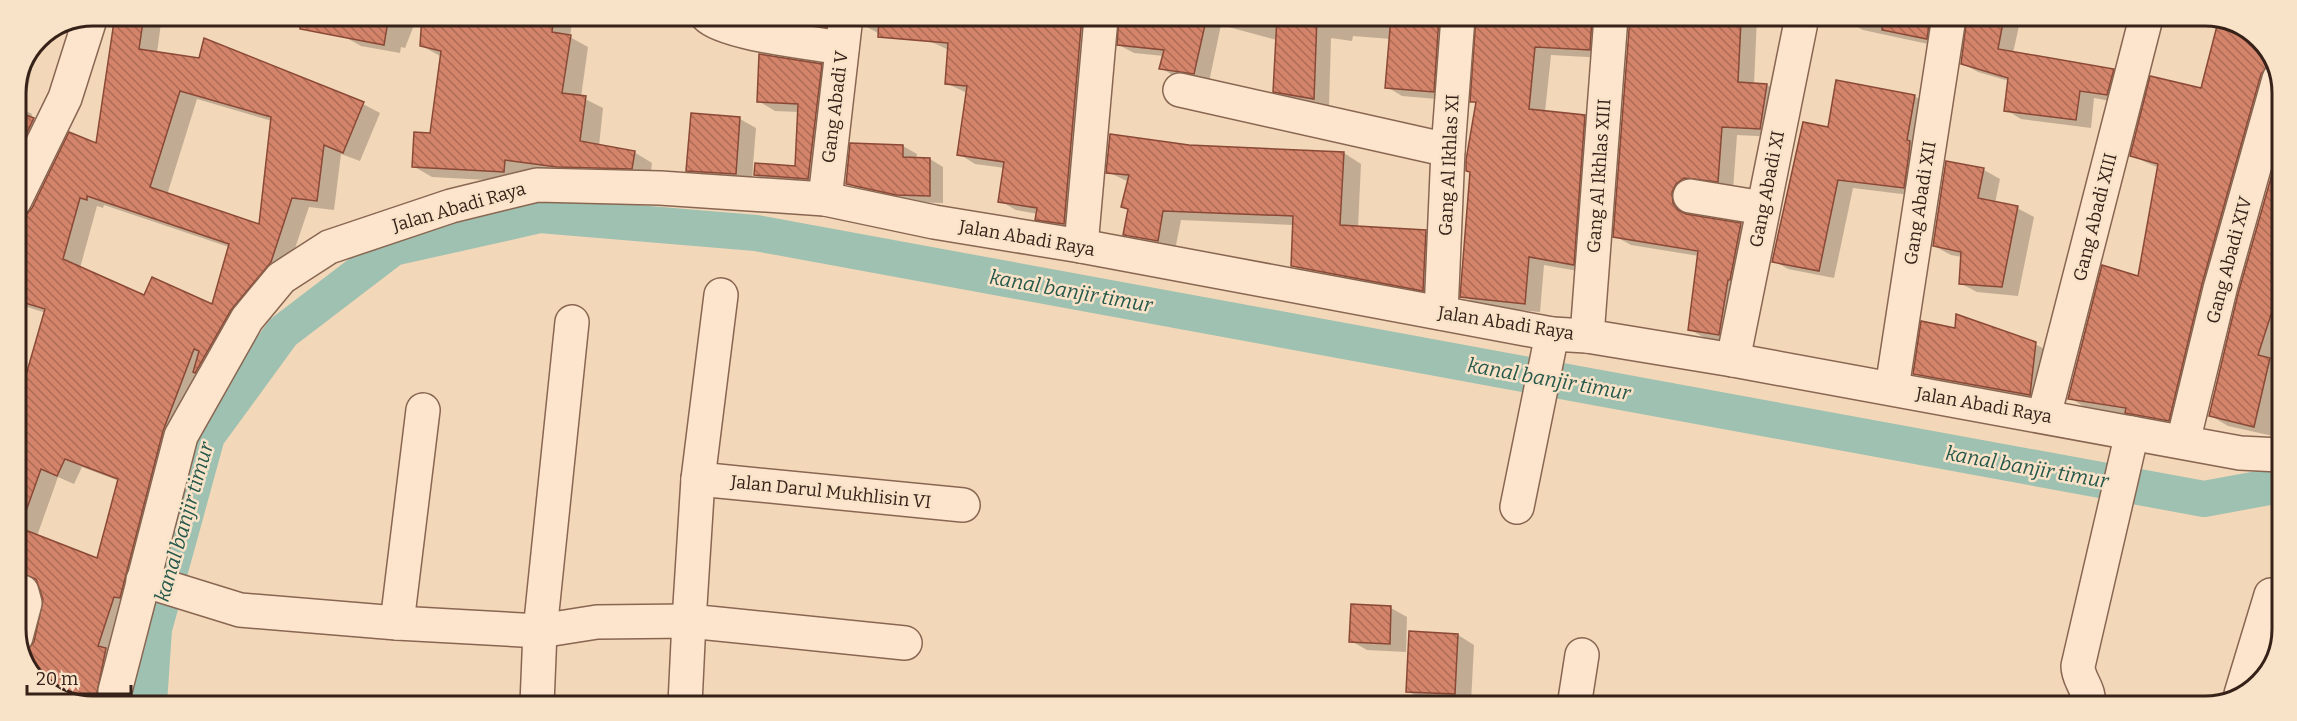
<svg xmlns="http://www.w3.org/2000/svg" width="2297" height="721" viewBox="0 0 2297 721" font-family="Bitter,serif">
<defs>
<pattern id="building-back-hatch" width="6" height="6" patternUnits="userSpaceOnUse" patternTransform="scale(1.5)"><rect width="6" height="6" fill="#d4846a"/><path d="M-1 5l2 2M0 0l6 6M5-1l2 2" fill="none" stroke="#ad6c56"/></pattern>
</defs>
<rect width="100%" height="100%" fill="#f2d7b8"/>
<!-- shadow -->
<g fill="#0003" fill-rule="evenodd">
<path d="M110,15H162L157,53L363,104L380,113L360,161L341,154L334,210L309,207L287,272L212,381L114,703H72L34,679L24,655L36,642L45,598L38,580L30,579L15,590V371L27,377L46,313L15,303V219L26,217L98,145L114,29L109,26ZM197,99L272,121L260,226L167,195ZM104,205L229,247L213,306L145,297L80,268L97,206L103,208ZM82,467L119,481L98,560L37,536L58,477L74,484Z"/>
<polygon points="349,15 418,15 405,48 401,47 400,53 361,46 345,37"/>
<polygon points="424,15 573,16 570,37 588,47 581,97 603,108 599,146 634,152 652,163 650,178 577,176 523,170 522,182 432,177 413,166 431,135 442,57 422,46"/>
<polygon points="750,16 845,16 841,34"/>
<polygon points="865,16 1094,16 1080,232 1053,228 1037,219 1038,214 1016,210 1000,201 1005,168 975,164 959,154 967,93 946,83 949,50 927,40 880,34 865,26"/>
<polygon points="1172,16 1450,17 1449,100 1402,96 1387,87 1391,39 1353,36 1352,41 1331,38 1329,107 1290,100 1274,91 1277,40 1221,25 1209,82 1176,77 1161,68 1164,56 1134,53 1119,45"/>
<polygon points="1477,17 1611,17 1605,58 1551,55 1545,112 1584,116 1600,125 1589,273 1544,265 1540,312 1479,306 1463,296 1465,232 1478,104 1472,101"/>
<polygon points="1631,17 1757,17 1754,84 1767,85 1782,94 1776,137 1737,135 1733,190 1688,212 1691,217 1741,225 1757,234 1735,343 1705,338 1689,329 1699,256 1631,245 1615,236"/>
<polygon points="1848,17 1940,17 1942,47 1863,30 1847,21"/>
<polygon points="1969,17 2021,17 2013,53 2113,71 2128,79 2122,103 2094,98 2091,128 2021,119 2006,110 2009,81 1978,72 1962,63"/>
<polygon points="2181,18 2225,18 2266,45 2280,83 2187,430 2145,423 2133,416 2088,409 2070,398 2139,278 2159,168 2132,156 2202,90 2218,25 2187,21"/>
<polygon points="37,40 24,110 32,114 31,119 50,129 15,201 15,92"/>
<polygon points="821,65 838,75 825,188 772,184 755,175 756,166 753,165 752,183 704,180 688,170 692,115 740,119 756,128 753,165 796,167 799,112 775,111 758,101"/>
<polygon points="1914,96 1929,105 1918,196 1853,188 1834,278 1788,269 1774,261 1829,129"/>
<polygon points="2282,145 2281,350 2276,364 2281,366 2280,402 2273,436 2228,426 2210,415"/>
<polygon points="903,146 917,154 916,159 930,159 943,167 943,203 911,202 861,191 847,183"/>
<polygon points="1189,147 1344,153 1361,164 1358,227 1425,231 1443,242 1441,300 1310,276 1292,265 1294,225 1181,220 1175,250 1142,244 1125,234 1129,210 1123,207 1129,182 1108,172"/>
<polygon points="1947,163 1984,170 2000,179 1995,203 2017,208 2034,217 2018,296 1977,292 1960,283 1962,257 1951,255 1934,246"/>
<polygon points="2035,344 2052,353 2046,404 1931,383 1915,373"/>
<polygon points="1391,608 1407,617 1406,652 1367,650 1351,641"/>
<polygon points="1458,635 1474,645 1471,702 1424,700 1407,691"/>
</g>
<g fill="none" stroke-linecap="round" stroke-linejoin="round">
<!-- canal -->
<polyline stroke="#9ec1b1" stroke-width="36" points="149,703 154,629 207,436 283,332 393,248 540,215 756,233 2204,499 2280,485"/>
</g>
<!-- building -->
<g fill="url(#building-back-hatch)" stroke="#8a4936" stroke-width="1.5" fill-rule="evenodd">
<path d="M115,15H144L139,49L199,58L204,38L364,102L343,153L324,145L317,201L292,198L271,262L231,310L195,373L193,372L199,351L194,349L163,431L120,598L114,597L98,646L106,648L95,703H83L67,700L34,679L23,654L34,642L43,599L36,579L15,571V370L26,375L45,309L15,300V219L25,216L32,208L69,132L96,143ZM180,91L271,117L259,224L150,187ZM87,196L229,244L212,304L152,277L144,295L63,259L80,198L87,200ZM65,459L118,479L97,558L20,528L41,469L57,476Z"/>
<polygon points="301,15 389,15 384,45 300,29"/>
<polygon points="422,15 554,16 552,32 571,35 562,93 586,96 580,141 635,151 632,169 557,167 505,160 504,172 412,167 414,132 430,133 441,51 420,46"/>
<polygon points="762,16 827,16 826,27"/>
<polygon points="879,16 1082,16 1064,224 1035,220 1037,208 998,202 1004,162 957,155 967,86 945,84 948,43 878,37"/>
<polygon points="1119,16 1207,16 1194,74 1159,69 1164,50 1117,45"/>
<polygon points="1277,17 1317,17 1314,99 1273,92"/>
<polygon points="1391,17 1439,17 1434,92 1385,88"/>
<polygon points="1476,17 1592,17 1590,50 1535,47 1529,109 1585,115 1574,265 1529,257 1525,304 1460,297 1470,172 1466,171 1466,160 1476,102 1470,102"/>
<polygon points="1630,17 1741,21 1738,82 1767,84 1760,129 1722,127 1718,182 1684,178 1676,184 1672,192 1673,203 1678,210 1686,214 1741,223 1730,280 1728,280 1719,335 1688,330 1698,251 1613,237"/>
<polygon points="1883,17 1930,17 1927,39 1882,30"/>
<polygon points="1967,17 2004,17 1998,49 2114,69 2107,95 2080,91 2076,120 2004,111 2008,78 1961,64"/>
<polygon points="2219,18 2225,18 2266,45 2272,62 2261,74 2202,284 2169,421 2125,413 2126,408 2068,399 2102,265 2138,276 2158,164 2130,156 2150,76 2201,88"/>
<polygon points="759,54 822,64 808,179 754,175 755,163 795,166 798,104 757,102"/>
<polygon points="1836,80 1915,95 1907,140 1910,141 1909,153 1904,188 1838,180 1819,271 1772,262 1803,122 1828,127"/>
<polygon points="15,111 34,118 15,157"/>
<polygon points="691,113 740,117 736,174 686,171"/>
<polygon points="1110,134 1189,145 1344,152 1340,225 1426,230 1423,291 1291,266 1293,216 1163,211 1158,241 1123,235 1128,209 1121,207 1129,175 1106,173"/>
<polygon points="2282,139 2281,300 2276,299 2258,355 2270,358 2254,427 2209,416 2238,294"/>
<polygon points="850,143 903,145 903,157 930,158 930,196 896,195 846,184"/>
<polygon points="1946,161 1984,168 1978,198 2018,206 2002,287 1959,284 1961,252 1933,246"/>
<polygon points="1956,314 2036,342 2030,395 1913,374 1921,321 1955,328"/>
<polygon points="1351,604 1391,606 1390,644 1349,642"/>
<polygon points="1409,631 1458,634 1455,694 1406,692"/>
</g>
<g fill="none" stroke-linecap="round" stroke-linejoin="round">
<!-- minor casing -->
<g stroke="#896652" stroke-width="36">
<g id="minor">
<path d="M707,16C724,34 814,43 842,48"/>
<polyline points="1180,90 1448,150"/>
<polyline points="1690,196 1763,208"/>
<polyline points="825,199 846,16"/>
<polyline points="15,200 65,98 91,16"/>
<polyline points="1081,246 1101,18"/>
<polyline points="721,295 698,479 689,621 905,643"/>
<polyline points="1441,313 1448,150 1458,17"/>
<polyline points="1587,336 1611,17"/>
<polyline points="1733,360 1802,17"/>
<polyline points="1892,388 1949,17"/>
<polyline points="2044,416 2146,18"/>
<polyline points="2183,442 2220,289 2279,79"/>
<polyline points="698,479 963,505"/>
<polyline points="1517,507 1552,334"/>
<polyline points="143,580 240,610 397,623 540,631 597,622 689,621 685,704"/>
<polyline points="15,589 22,592 25,603 16,637"/>
<polyline points="397,623 423,410"/>
<polyline points="2241,694 2271,595 2280,597"/>
<polyline points="115,703 115,691 181,436 247,319 281,278 329,247 451,206 537,185 660,188 825,199 934,222 1081,246 1552,334 1587,336 1733,360 2240,453 2280,455"/>
<polyline points="537,704 540,631 572,322"/>
<polyline points="1579,705 1575,700 1582,655"/>
<path d="M2088,706C2091,689 2078,681 2078,666L2132,433"/>
</g>
</g>
<!-- minor -->
<use href="#minor" stroke="#fce5cc" stroke-width="33"/>
</g>
<g text-anchor="middle" stroke-width="5" stroke-linejoin="round" paint-order="stroke">
<!-- street labels -->
<g font-size="18" fill="#362219" stroke="#f8e2c8">
<text transform="translate(835 107) rotate(-83)" y="6">Gang Abadi V</text>
<text transform="translate(1449 165) rotate(-87)" y="6">Gang Al Ikhlas XI</text>
<text transform="translate(1599 176) rotate(-86)" y="6">Gang Al Ikhlas XIII</text>
<text transform="translate(1767 189) rotate(-79)" y="6">Gang Abadi XI</text>
<text transform="translate(1920 203) rotate(-81)" y="6">Gang Abadi XII</text>
<text transform="translate(459 207) rotate(-16)" y="6">Jalan Abadi Raya</text>
<text transform="translate(2095 217) rotate(-76)" y="6">Gang Abadi XIII</text>
<text transform="translate(1027 238) rotate(10)" y="6">Jalan Abadi Raya</text>
<text transform="translate(2229 260) rotate(-75)" y="6">Gang Abadi XIV</text>
<text transform="translate(1506 323) rotate(9)" y="6">Jalan Abadi Raya</text>
<text transform="translate(1984 405) rotate(10)" y="6">Jalan Abadi Raya</text>
<text transform="translate(831 492) rotate(6)" y="6">Jalan Darul Mukhlisin VI</text>
</g>
<!-- water labels -->
<g font-size="20" font-style="italic" fill="#26584c" stroke="#f8e2c8">
<text transform="translate(1071 291) rotate(10)" y="7">kanal banjir timur</text>
<text transform="translate(1549 379) rotate(10)" y="7">kanal banjir timur</text>
<text transform="translate(2027 467) rotate(10)" y="7">kanal banjir timur</text>
<text transform="translate(184 522) rotate(-74)" y="7">kanal banjir timur</text>
</g>
</g>
<!-- crop -->
<path d="M0 0H2297V721H0ZM93 26H2205A67 67 0 0 1 2272 93V629A67 67 0 0 1 2205 696H93A67 67 0 0 1 26 629V93A67 67 0 0 1 93 26Z" fill="#f8e2c8" fill-rule="evenodd"/>
<path fill="none" stroke="#362219" stroke-width="3" d="M93 26H2205A67 67 0 0 1 2272 93V629A67 67 0 0 1 2205 696H93A67 67 0 0 1 26 629V93A67 67 0 0 1 93 26Z"/>
<!-- scale -->
<path d="M27 685v9h104v-9" fill="none" stroke="#362219" stroke-width="3"/>
<text x="36" y="685" font-size="18" fill="#362219" stroke="#f8e2c8" stroke-width="4.5" paint-order="stroke">20 m</text>
</svg>
